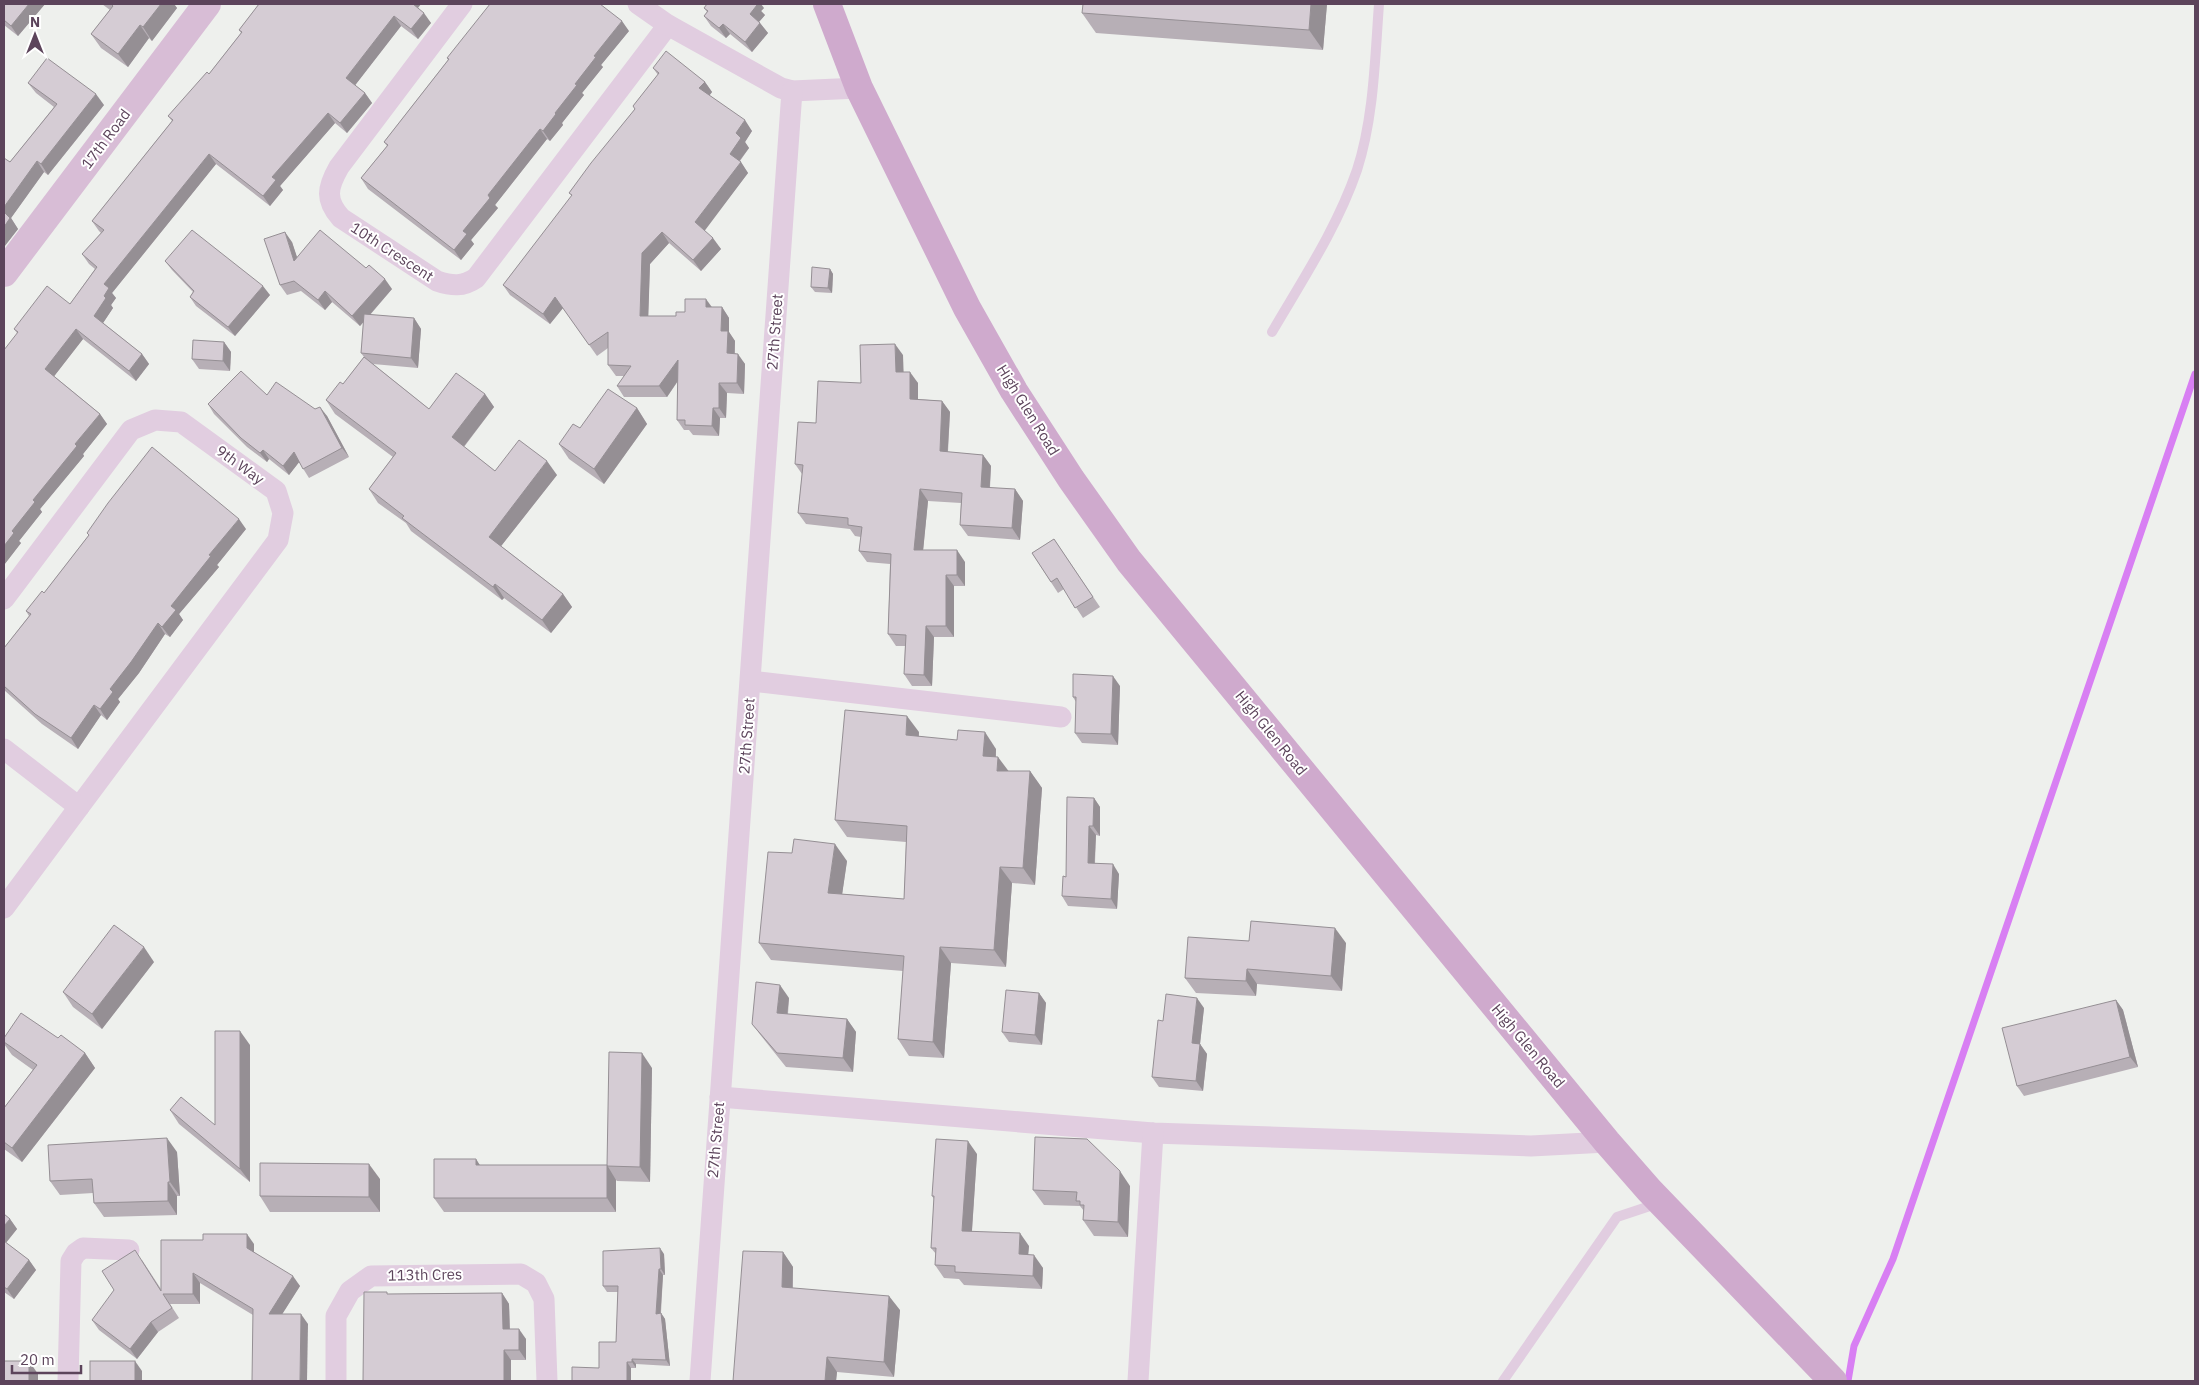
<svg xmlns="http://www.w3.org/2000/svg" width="2199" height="1385" viewBox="0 0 2199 1385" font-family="'IBM Plex Sans',sans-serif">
<rect width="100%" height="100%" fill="#eef0ed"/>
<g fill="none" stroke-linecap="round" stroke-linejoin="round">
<!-- stream -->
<polyline stroke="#d87ff3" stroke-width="7" points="1848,1381 1854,1346 1893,1259 2195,374"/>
<!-- lane -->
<g stroke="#e1cde0" stroke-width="10">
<path d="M1272,332C1303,279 1337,228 1357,170C1374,118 1375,57 1379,4"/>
<polyline points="1503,1381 1617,1217 1659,1203"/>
</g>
<!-- street -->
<g stroke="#e1cde0" stroke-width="21">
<path d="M462,4L339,167C327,188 325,200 341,218L437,281C452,286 463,287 476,278L668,25"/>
<polyline points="638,4 668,25 781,88 792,91 859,88"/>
<polyline points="4,599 131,430 155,420 181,422 276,491 283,513 278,540 79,807"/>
<polyline points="751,681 1061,717"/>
<polyline points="4,749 79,807 4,908"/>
<polyline points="720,1097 1153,1133 1531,1146 1607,1142"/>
<polyline points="68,1381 71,1261 76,1253 83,1248 129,1250"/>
<polyline points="336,1381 336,1316 350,1291 371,1276 521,1274 536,1283 544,1299 547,1381"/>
<polyline points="700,1381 792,91"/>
<polyline points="1138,1381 1153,1133"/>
</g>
<!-- secondary -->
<polyline stroke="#d8bdd6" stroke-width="28" points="4,273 207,4"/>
<!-- primary -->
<polyline stroke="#cfaacd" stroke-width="28" points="827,4 859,88 967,308 1014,391 1071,479 1129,561 1607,1142 1649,1190 1833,1381"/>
</g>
<!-- wall -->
<g fill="#b7afb6">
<polygon points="4,4 45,4 18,36 4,25"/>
<polygon points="102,4 174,4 177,8 152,41 149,38 128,67 101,48 91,34 110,10"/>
<polygon points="259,4 421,4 418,8 431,23 418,39 401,26 355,85 365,93 372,103 347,133 335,123 280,186 283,190 270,206 216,164 112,293 116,298 111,305 113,308 103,323 142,354 149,364 136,381 83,339 54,376 100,414 107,424 83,454 84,456 40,509 42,512 19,541 21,543 4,565 17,333 14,329 70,304 95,269 89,264 82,254 101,233 99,231 92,221 172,121 168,116 209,74 241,33 239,30"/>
<polygon points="1327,4 1323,50 1096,33 1082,13"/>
<polygon points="704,8 764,8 761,11 765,15 759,22 768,33 752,52 730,34 726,38 711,26 704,16 707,12"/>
<polygon points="629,31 601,65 603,67 582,93 584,95 562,123 563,125 550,141 547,139 495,205 498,208 471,240 474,244 461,260 368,189 361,178 387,146 384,142 448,60 447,58"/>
<polygon points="653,68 705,82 712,92 709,95 752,131 745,142 749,148 740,161 748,173 704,230 721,249 701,271 669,243 650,264 648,316 676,316 685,312 712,307 722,307 729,318 729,332 735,341 735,353 745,364 744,394 727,393 726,418 720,418 719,436 693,435 689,430 684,430 677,420 678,381 667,397 624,397 617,386 624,376 616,376 608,365 608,348 597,356 563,308 550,324 510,295 503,285 572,196 569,193 635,109 633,106 658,75"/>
<polygon points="28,83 104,105 48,175 44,172 11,218 18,229 4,247 10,162 54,107 36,93"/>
<polygon points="292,242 297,258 392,289 370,315 414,318 421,329 418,368 373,364 429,409 485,394 494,407 464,447 495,471 557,475 501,546 563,594 572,607 551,633 504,598 502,600 411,531 406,523 378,503 369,489 393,457 335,414 326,400 343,384 364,357 361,353 364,321 360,326 332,302 325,310 301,291 287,295 280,285"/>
<polygon points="165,261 270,295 235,336 196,306 190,297 193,292 172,270"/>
<polygon points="830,269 833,274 832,293 815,292 811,287"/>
<polygon points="224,342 231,352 230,371 199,369 192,359"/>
<polygon points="903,355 903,372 918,383 918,399 942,401 950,412 948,452 983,455 991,466 990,488 1015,489 1023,501 1020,540 968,536 960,525 961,503 928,501 923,550 965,562 965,586 954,586 954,637 934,637 932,686 912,686 904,674 905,646 896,646 888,634 890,564 867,562 859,551 861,537 855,536 850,529 806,524 798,513 802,474 795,464 861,383"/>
<polygon points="267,395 315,409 327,416 349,457 309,478 299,462 289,475 269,459 267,462 247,447 214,414 208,404"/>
<polygon points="637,408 647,424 604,484 569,459 559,444 580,428"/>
<polygon points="246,529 217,565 219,567 179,614 183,620 170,637 165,634 139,673 118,699 120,702 107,720 101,715 78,749 42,724 4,690 4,648 29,616 26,611 44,593 89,535 87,533"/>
<polygon points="1054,539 1100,607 1083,618 1064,589 1058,593 1032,553"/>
<polygon points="1120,686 1118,745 1082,743 1075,733 1076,702 1073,697"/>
<polygon points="919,732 919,736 996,749 996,757 1008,771 1030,771 1042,788 1035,885 1012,883 1006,967 951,963 944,1058 909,1056 898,1039 903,971 771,960 759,943 847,861 842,894 904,899 906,842 847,837 835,820"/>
<polygon points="1094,798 1100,807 1100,836 1096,835 1095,863 1119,874 1117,909 1068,906 1062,896"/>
<polygon points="1249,941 1346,943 1342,991 1257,984 1256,996 1196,993 1185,978"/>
<polygon points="154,962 102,1029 73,1007 63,992"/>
<polygon points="1039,993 1046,1003 1042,1045 1009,1042 1002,1032"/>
<polygon points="789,998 788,1014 847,1019 856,1032 853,1072 786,1067 762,1037 752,1024"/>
<polygon points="2116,1000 2123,1010 2138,1067 2024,1096 2017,1086"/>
<polygon points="1204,1008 1200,1044 1207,1054 1203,1091 1159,1087 1152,1077 1163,1021"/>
<polygon points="4,1038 58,1038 85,1053 95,1068 22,1162 4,1149 4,1108 33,1070 12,1055 4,1044"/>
<polygon points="250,1045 250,1182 179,1124 170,1110 215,1125"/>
<polygon points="652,1068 650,1182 617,1181 616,1180 616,1212 444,1212 434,1198 476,1159 479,1165 607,1166"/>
<polygon points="177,1152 180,1196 177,1196 177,1215 104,1217 94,1203 93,1193 60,1195 50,1181"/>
<polygon points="977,1154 972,1231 1029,1246 1028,1255 1043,1268 1042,1289 964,1285 959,1279 944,1278 935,1265 936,1254 931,1248 934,1199 932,1196"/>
<polygon points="380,1179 380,1212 270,1212 260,1196"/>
<polygon points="1130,1186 1128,1237 1094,1236 1083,1220 1084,1211 1080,1206 1044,1205 1033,1190"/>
<polygon points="4,1214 10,1219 17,1229 6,1243 29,1260 36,1270 14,1299 4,1292"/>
<polygon points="161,1240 254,1244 254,1252 300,1286 282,1314 308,1324 253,1315 200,1283 200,1304 170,1304 179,1318 158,1332 137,1359 99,1330 92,1320 142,1260 161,1289"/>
<polygon points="783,1252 793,1267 793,1288 900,1310 894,1377 837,1372 836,1381 733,1381"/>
<polygon points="664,1254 665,1275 663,1275 661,1313 665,1319 670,1366 636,1364 636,1368 631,1368 631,1381 599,1368 616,1342 618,1292 607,1292 603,1286"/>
<polygon points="502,1293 509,1304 510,1329 526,1339 526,1360 511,1360 511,1381 363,1381 389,1294"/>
</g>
<!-- shaded-wall -->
<g fill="#958f94">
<polygon points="29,4 45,4 18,36 11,26"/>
<polygon points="161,4 174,4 177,8 152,41 143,27"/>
<polygon points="411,4 421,4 416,10"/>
<polygon points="754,4 761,4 764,8 761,11 765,15 757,24 750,14"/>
<polygon points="1311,4 1327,4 1323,50 1309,30"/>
<polygon points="424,13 431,23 418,39 411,29"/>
<polygon points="394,16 401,26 353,88 346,78"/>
<polygon points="622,21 629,31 601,65 603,67 582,93 584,95 562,123 563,125 550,141 543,131 594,56"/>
<polygon points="760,23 768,33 752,52 745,42"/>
<polygon points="723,24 730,34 726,38 719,28"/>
<polygon points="140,25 149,38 128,67 118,54"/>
<polygon points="705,82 712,92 707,99 699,88"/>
<polygon points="365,93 372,103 347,133 340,123"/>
<polygon points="96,94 104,105 48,175 41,164"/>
<polygon points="328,113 335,123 280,186 283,190 270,206 263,196 272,177"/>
<polygon points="745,120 752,131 745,142 749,148 737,164 730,154 736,133"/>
<polygon points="540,129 547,139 495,205 498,208 471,240 474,244 461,260 454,250 463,231 488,195"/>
<polygon points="209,154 216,164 112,293 116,298 111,305 113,308 101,326 94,316 104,296 104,284"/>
<polygon points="37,161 44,172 11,218 18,229 4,247 4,207"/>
<polygon points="741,162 748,173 703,233 695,222"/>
<polygon points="285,232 292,242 302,272 294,261"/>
<polygon points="662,232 669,243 650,264 648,326 640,316 642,253"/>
<polygon points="713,238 721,249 701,271 693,260"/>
<polygon points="830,269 833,274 832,293 828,288"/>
<polygon points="385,279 392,289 360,326 352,316"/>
<polygon points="263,286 270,295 235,336 228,327"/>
<polygon points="325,291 332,302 325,310 318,300"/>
<polygon points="555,297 563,308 550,324 543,314"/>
<polygon points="706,299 714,310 706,307"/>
<polygon points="722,307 729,318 729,332 735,341 734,364 727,353 721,331"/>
<polygon points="414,318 421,329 418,368 411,358"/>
<polygon points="76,329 83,339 52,379 45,369"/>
<polygon points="224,342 231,352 230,371 223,361"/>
<polygon points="895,344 903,355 904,383 896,372"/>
<polygon points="142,354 149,364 136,381 129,371"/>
<polygon points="738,354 745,364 744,394 737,383"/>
<polygon points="678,360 685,370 667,397 659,386"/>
<polygon points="910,372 918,383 918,410 910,399"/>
<polygon points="719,383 727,393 726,418 719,408"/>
<polygon points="485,394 494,407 461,450 452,437"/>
<polygon points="942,401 950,412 947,462 940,451"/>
<polygon points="320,407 327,416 349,457 342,448"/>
<polygon points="637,408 647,424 604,484 594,469"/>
<polygon points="713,408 720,418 719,436 712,426"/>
<polygon points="100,414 107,424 83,454 84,456 40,509 42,512 19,541 21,543 4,565 4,546 12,531 33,500 75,444"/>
<polygon points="263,450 269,459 267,462 260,453"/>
<polygon points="294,452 300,461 289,475 283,466"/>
<polygon points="983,455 991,466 989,498 981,487"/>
<polygon points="547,461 557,475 498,550 489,537"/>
<polygon points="920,489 928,501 922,562 914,550"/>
<polygon points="1015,489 1023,501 1020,540 1012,528"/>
<polygon points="239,519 246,529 217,565 219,567 179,614 183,620 170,637 162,627 171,606 209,555"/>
<polygon points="957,550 965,562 965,586 957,575"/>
<polygon points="946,575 954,586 954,637 946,626"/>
<polygon points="495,584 504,598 502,600 493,587"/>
<polygon points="563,594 572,607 551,633 542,620"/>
<polygon points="158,623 165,634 139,673 118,699 120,702 107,720 100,709 110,689"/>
<polygon points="926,626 934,637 932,686 924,675"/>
<polygon points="1113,676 1120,686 1118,745 1111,734"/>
<polygon points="94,705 101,715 78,749 71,738"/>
<polygon points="907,716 919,732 917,752 906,735"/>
<polygon points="985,732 996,749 995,772 983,756"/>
<polygon points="998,757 1010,773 997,771"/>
<polygon points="1030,771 1042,788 1035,885 1023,868"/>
<polygon points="1094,798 1100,807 1100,836 1093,826"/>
<polygon points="1089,826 1096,835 1094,872 1088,863"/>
<polygon points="835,844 847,861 840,909 828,893"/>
<polygon points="1113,864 1119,874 1117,909 1111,899"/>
<polygon points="1000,867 1012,883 1006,967 994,950"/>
<polygon points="1335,928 1346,943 1342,991 1331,976"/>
<polygon points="144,947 154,962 102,1029 92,1014"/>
<polygon points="940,947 951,963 944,1058 933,1042"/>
<polygon points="1247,969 1257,984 1256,996 1246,981"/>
<polygon points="780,985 789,998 786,1026 777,1013"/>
<polygon points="1039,993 1046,1003 1042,1045 1035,1035"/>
<polygon points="1197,998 1204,1008 1199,1053 1192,1043"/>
<polygon points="2116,1000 2123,1010 2138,1067 2130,1057"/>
<polygon points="847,1019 856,1032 853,1072 843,1058"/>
<polygon points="240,1031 250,1045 250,1182 240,1169"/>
<polygon points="1200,1044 1207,1054 1203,1091 1196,1081"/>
<polygon points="85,1053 95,1068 22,1162 12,1148"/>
<polygon points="642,1053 652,1068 650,1182 640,1167"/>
<polygon points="167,1138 177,1152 180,1196 170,1182"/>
<polygon points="968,1141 977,1154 971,1244 962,1231"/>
<polygon points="476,1159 485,1173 476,1165"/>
<polygon points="369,1164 380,1179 380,1212 369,1197"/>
<polygon points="607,1165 616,1180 616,1212 607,1198"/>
<polygon points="1120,1171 1130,1186 1128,1237 1118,1222"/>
<polygon points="168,1182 177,1196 177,1215 168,1201"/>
<polygon points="10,1219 17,1229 4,1245 4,1226"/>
<polygon points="1020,1233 1029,1246 1027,1267 1019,1254"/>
<polygon points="247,1234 254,1244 254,1258 247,1248"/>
<polygon points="660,1248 664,1254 665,1275 661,1269"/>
<polygon points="783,1252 793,1267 792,1302 782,1287"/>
<polygon points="1034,1255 1043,1268 1042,1289 1033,1276"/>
<polygon points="29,1260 36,1270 14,1299 7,1289"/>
<polygon points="659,1269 663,1275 660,1320 656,1314"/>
<polygon points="193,1273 200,1283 200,1304 193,1294"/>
<polygon points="293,1276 300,1286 276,1324 269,1314"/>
<polygon points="502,1293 509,1304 510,1340 503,1329"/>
<polygon points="889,1296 900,1310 894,1377 884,1362"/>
<polygon points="661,1313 665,1319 670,1366 666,1360"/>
<polygon points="301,1314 308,1324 307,1381 300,1381"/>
<polygon points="151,1322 158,1332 137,1359 130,1349"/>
<polygon points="519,1329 526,1339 526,1360 519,1350"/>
<polygon points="504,1350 511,1360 511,1381 504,1381"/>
<polygon points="827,1357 837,1372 836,1381 825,1381"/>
<polygon points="632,1359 636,1364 636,1368 632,1362"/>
<polygon points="29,1361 38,1374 38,1381 29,1381"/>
<polygon points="135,1361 142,1371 142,1381 135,1381"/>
<polygon points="627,1362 631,1368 631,1381 627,1381"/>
</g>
<!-- building -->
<g fill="#d5ccd4" stroke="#958f94">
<polygon points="4,4 29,4 11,26 4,20"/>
<polygon points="111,4 161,4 143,27 140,25 118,54 91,34 113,6"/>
<polygon points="259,4 413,4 424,13 411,29 394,16 346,78 365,93 340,123 328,113 272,177 276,180 263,196 209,154 104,284 109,288 104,296 106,298 94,316 142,354 129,371 76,329 45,369 100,414 75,444 77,446 33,500 35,502 12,531 14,533 4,546 4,350 18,332 14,329 47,286 70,304 97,267 82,254 104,230 92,221 173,120 168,116 207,72 209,74 242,32 239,30"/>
<polygon points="490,4 600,4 622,21 594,56 596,57 575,84 577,85 555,113 556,114 543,131 540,129 488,195 490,198 463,231 467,234 454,250 361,178 388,145 384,142 449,59 447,58"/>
<polygon points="707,4 755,4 757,5 750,14 760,23 745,42 723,24 719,28 704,16 708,11 704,8"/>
<polygon points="1083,4 1311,4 1309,30 1082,13"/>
<polygon points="666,51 705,82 699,88 745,120 736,133 741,138 730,154 741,162 695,222 713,238 693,260 662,232 642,253 640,316 676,316 676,312 685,312 685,299 706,299 706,307 722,307 721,331 728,331 727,353 738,354 737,383 719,383 719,408 713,408 712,426 685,425 685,420 677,420 678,360 659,386 617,386 631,366 608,365 608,332 589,345 555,297 543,314 503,285 572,195 569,193 591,163 635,109 633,106 659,73 653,68"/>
<polygon points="47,58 96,94 41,164 37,161 4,207 4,158 10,162 57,104 28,83"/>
<polygon points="4,212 10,218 4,227"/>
<polygon points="192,230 263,286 228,327 190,297 194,291 165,261"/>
<polygon points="320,230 366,268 369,265 385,279 352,316 325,291 318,300 294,281 280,285 264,239 285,232 294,261"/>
<polygon points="812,267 830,269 828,288 811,287"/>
<polygon points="364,314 414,318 411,358 361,353"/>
<polygon points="193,340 224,342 223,361 192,359"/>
<polygon points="895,344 896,372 910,372 910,399 942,401 940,451 983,455 981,487 1015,489 1012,528 960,525 962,493 920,489 914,550 957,550 957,575 946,575 946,626 926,626 924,675 904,674 906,635 888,634 891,554 859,551 862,527 848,525 848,518 798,513 803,465 795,464 798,422 816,423 818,381 861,383 860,345"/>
<polygon points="364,357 429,409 456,373 485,394 452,437 495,471 519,440 547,461 489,537 563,594 542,620 495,584 493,587 402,518 404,516 369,489 396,453 326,400 340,382 343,384"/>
<polygon points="241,371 267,395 276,382 315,409 320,407 342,448 303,469 294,452 283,466 263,450 260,453 241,438 208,404"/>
<polygon points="608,389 637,408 594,469 559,444 573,424 580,428"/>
<polygon points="152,447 239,519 209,555 211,556 171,606 176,610 162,627 158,623 131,662 110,689 113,692 100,709 94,705 71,738 35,714 4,686 4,648 31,614 26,611 42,591 44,593 89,535 87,533 108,503"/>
<polygon points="1054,539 1093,597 1075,608 1057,578 1051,582 1032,553"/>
<polygon points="1073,674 1113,676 1111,734 1075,733 1076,697 1073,697"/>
<polygon points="845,710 907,716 906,735 957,740 958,730 985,732 983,756 998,757 997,771 1030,771 1023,868 1000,867 994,950 940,947 933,1042 898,1039 904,956 759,943 768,852 792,853 794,839 835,844 828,893 904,899 907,826 835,820"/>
<polygon points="1067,797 1094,798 1093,826 1089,826 1088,863 1113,864 1111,899 1062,896 1063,876 1066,877"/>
<polygon points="1251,921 1335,928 1331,976 1247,969 1246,981 1185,978 1188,937 1249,941"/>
<polygon points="114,925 144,947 92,1014 63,992"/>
<polygon points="756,982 780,985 777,1013 847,1019 843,1058 777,1053 752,1024"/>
<polygon points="1006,990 1039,993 1035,1035 1002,1032"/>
<polygon points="1166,994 1197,998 1192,1043 1200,1044 1196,1081 1152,1077 1158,1020 1163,1021"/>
<polygon points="2116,1000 2130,1057 2017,1086 2002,1028"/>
<polygon points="21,1013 58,1038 61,1035 85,1053 12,1148 4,1142 4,1108 37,1065 4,1042 4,1038"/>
<polygon points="215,1031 240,1031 240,1169 170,1110 181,1097 215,1125"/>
<polygon points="609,1052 642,1053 640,1167 607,1166"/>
<polygon points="1035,1137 1087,1139 1120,1171 1118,1222 1083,1220 1084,1205 1080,1205 1080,1201 1076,1201 1077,1192 1033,1190"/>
<polygon points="167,1138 170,1182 168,1182 168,1201 94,1203 92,1179 50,1181 48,1145"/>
<polygon points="936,1139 968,1141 962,1231 1020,1233 1019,1254 1034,1255 1033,1276 955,1272 955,1266 935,1265 936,1248 931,1248 934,1196 932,1196"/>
<polygon points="434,1159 476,1159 476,1165 607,1165 607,1198 434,1198"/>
<polygon points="260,1163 369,1164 369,1197 260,1196"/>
<polygon points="4,1214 10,1219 4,1226"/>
<polygon points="203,1234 247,1234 247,1248 293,1276 269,1314 301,1314 300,1381 252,1381 253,1309 193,1273 193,1294 163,1294 172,1308 151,1322 130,1349 92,1320 114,1290 102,1271 135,1250 161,1291 161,1240 203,1240"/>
<polygon points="4,1241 29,1260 7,1289 4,1287"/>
<polygon points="660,1248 661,1269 659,1269 656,1314 661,1313 666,1360 632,1359 632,1362 627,1362 627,1381 572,1381 572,1367 599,1368 599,1342 616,1342 618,1286 603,1286 603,1251"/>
<polygon points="743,1251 783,1252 782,1287 889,1296 884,1362 827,1357 825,1381 733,1381"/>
<polygon points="364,1292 387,1292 387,1294 502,1293 503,1329 519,1329 519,1350 504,1350 504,1381 363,1381"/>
<rect x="4" y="1361" width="25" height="20"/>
<rect x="90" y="1361" width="45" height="20"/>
</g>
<g text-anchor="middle" stroke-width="4" stroke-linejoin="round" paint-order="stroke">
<!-- street labels -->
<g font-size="15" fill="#5c445b" stroke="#fff">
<text transform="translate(106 139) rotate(-53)" y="5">17th Road</text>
<text transform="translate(392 252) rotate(33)" y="5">10th Crescent</text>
<text transform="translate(775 332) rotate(-86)" y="5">27th Street</text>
<text transform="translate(1028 410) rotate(58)" y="5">High Glen Road</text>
<text transform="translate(240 465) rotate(36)" y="5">9th Way</text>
<text transform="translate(1271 733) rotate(51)" y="5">High Glen Road</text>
<text transform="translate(747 736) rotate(-86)" y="5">27th Street</text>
<text transform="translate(1528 1046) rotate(50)" y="5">High Glen Road</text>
<text transform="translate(716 1140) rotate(-85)" y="5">27th Street</text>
<text transform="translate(425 1275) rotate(-1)" y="5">113th Cres</text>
</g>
</g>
<!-- border -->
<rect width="2199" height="1385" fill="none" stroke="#5c445b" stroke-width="10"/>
<!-- north arrow -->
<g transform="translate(35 35)" stroke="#ffffff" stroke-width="4" paint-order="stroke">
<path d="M0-4L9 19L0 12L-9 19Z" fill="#5c445b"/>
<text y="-8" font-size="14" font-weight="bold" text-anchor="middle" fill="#5c445b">N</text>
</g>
<!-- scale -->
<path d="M12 1365v8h69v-8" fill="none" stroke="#5c445b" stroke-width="2.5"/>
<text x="20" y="1365" font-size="15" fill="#5c445b" stroke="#ffffff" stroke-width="4" paint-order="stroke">20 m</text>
</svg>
